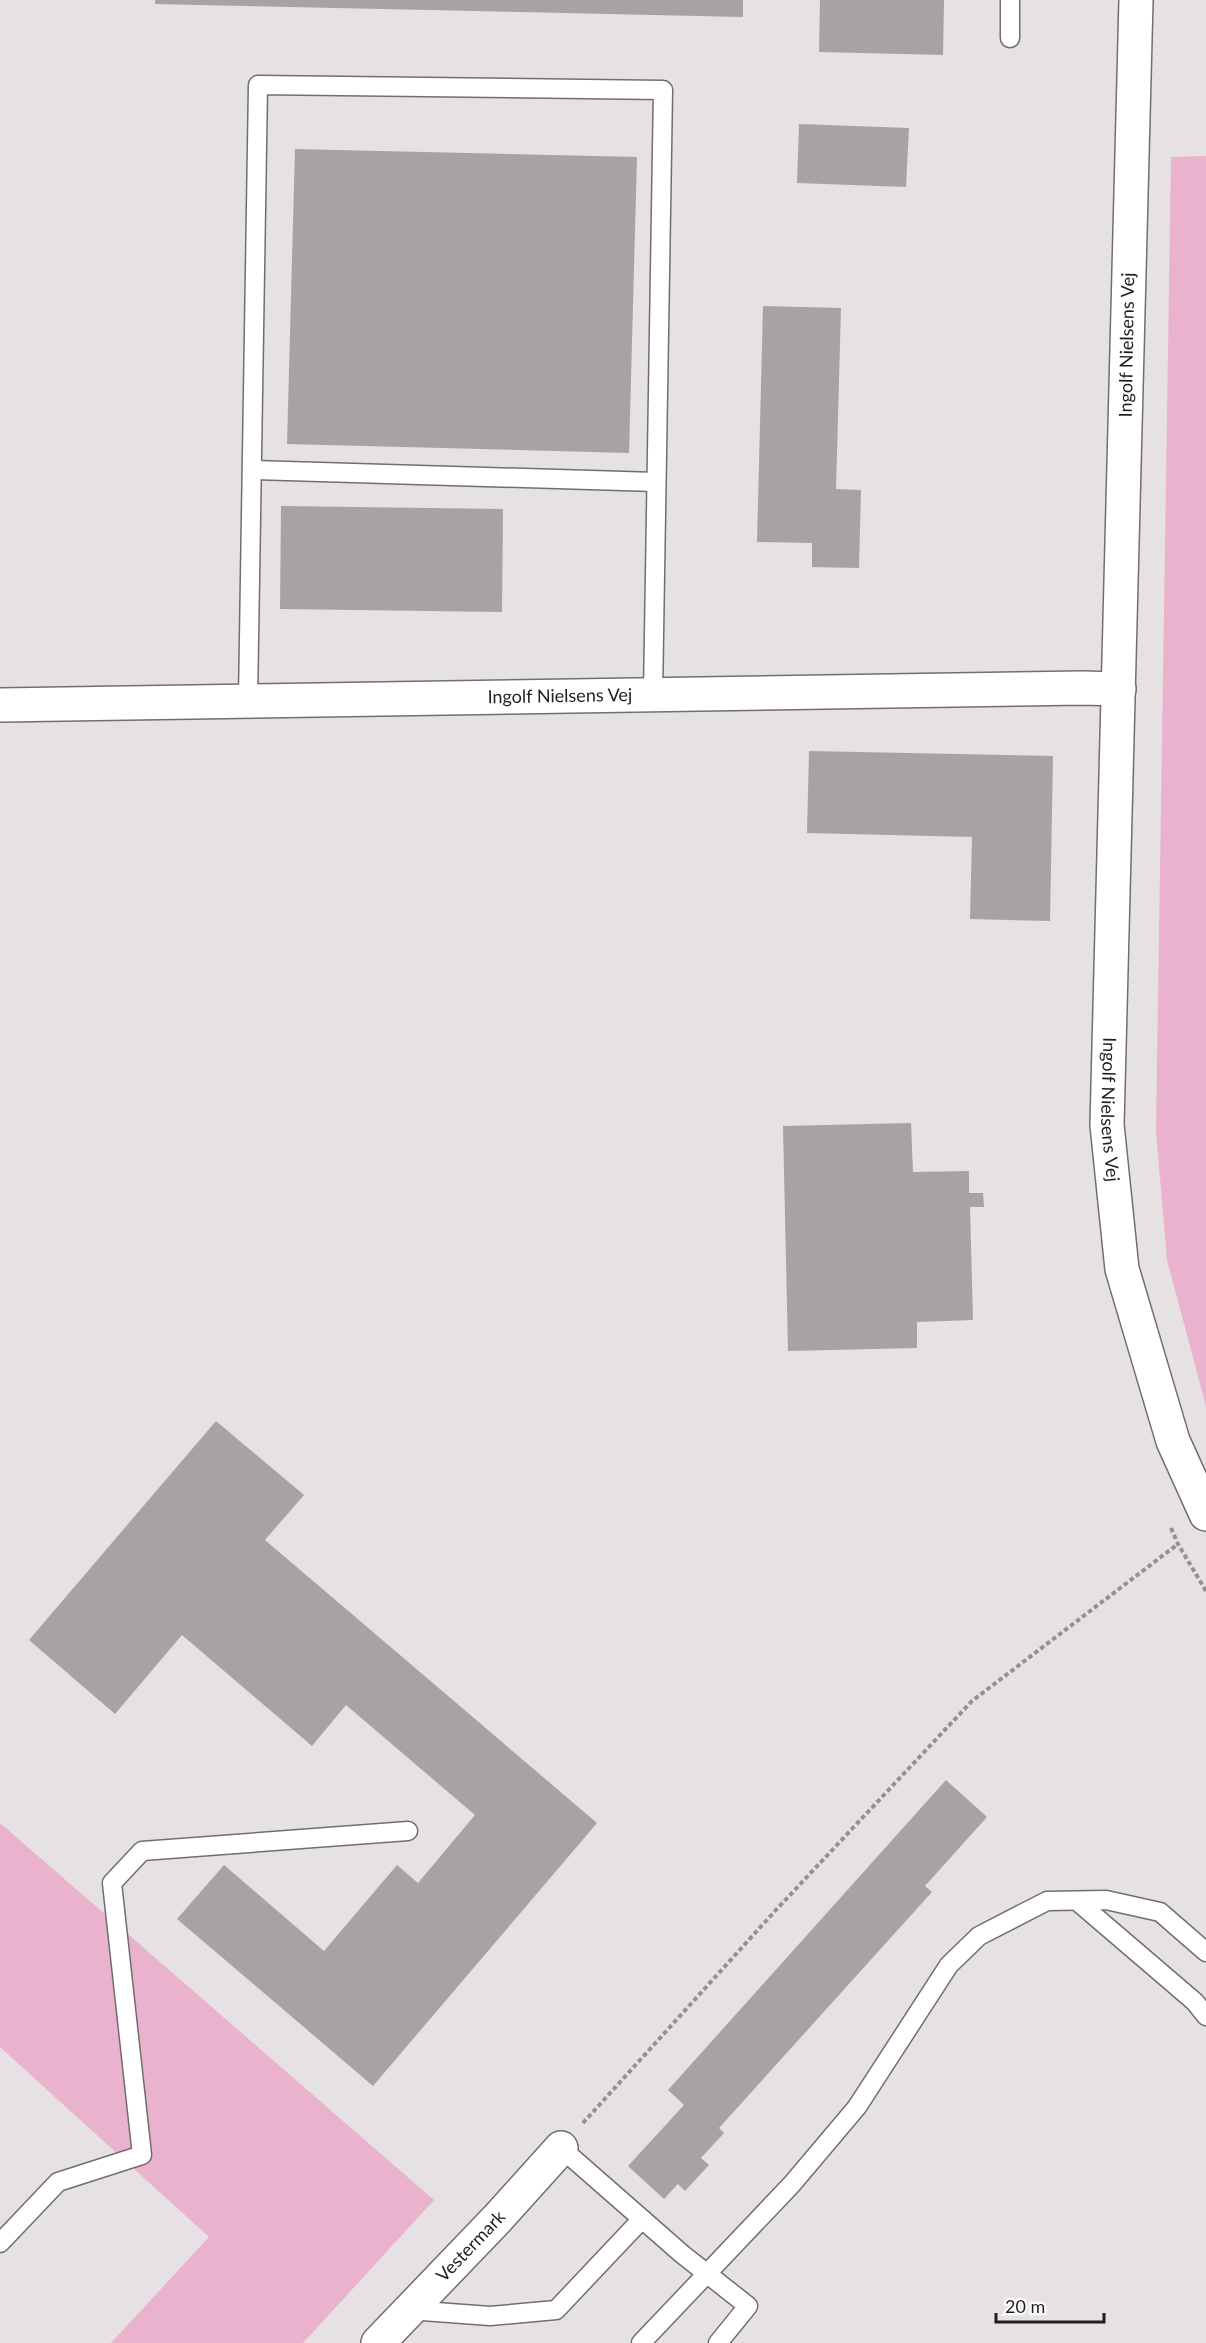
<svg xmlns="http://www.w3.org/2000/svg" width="1206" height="2343" viewBox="0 0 1206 2343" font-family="Lato,sans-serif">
<rect width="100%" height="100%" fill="#e6e1e3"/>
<!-- green -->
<g fill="#eab2cc">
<polygon points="1206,156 1206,1406 1167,1260 1156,1131 1171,157"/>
<polygon points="0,1823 434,2200 303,2343 111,2343 209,2237 0,2047"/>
</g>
<!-- building -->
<g fill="#a7a3a5">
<polygon points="155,0 743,0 743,17 155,4"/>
<polygon points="820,0 944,0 943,55 819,52"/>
<polygon points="799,124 909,128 906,187 797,183"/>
<polygon points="295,149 637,157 629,453 287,444"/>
<polygon points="763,306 841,308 836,489 861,490 859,568 812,567 812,543 757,542"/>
<polygon points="281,506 503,509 502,612 280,609"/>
<polygon points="809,751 1053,756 1050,921 970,919 972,837 807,833"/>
<polygon points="911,1123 913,1172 969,1171 969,1193 983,1193 984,1207 970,1207 973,1320 917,1322 917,1348 788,1351 783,1126"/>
<polygon points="216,1421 304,1495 265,1540 597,1823 373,2086 177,1919 224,1865 324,1951 397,1865 418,1883 475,1815 346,1705 312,1746 182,1635 115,1714 29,1640"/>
<polygon points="946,1780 987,1817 925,1886 932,1892 719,2128 724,2133 701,2158 709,2165 685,2191 678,2184 664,2199 628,2166 684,2105 668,2090"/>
</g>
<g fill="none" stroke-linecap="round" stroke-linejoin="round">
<!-- service casing -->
<g stroke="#726e6f" stroke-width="21">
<g id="service">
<polyline points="1010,38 1010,0"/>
<polyline points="252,470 656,482"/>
<polyline points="248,701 258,85 663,90 653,695"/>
<polyline points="1077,1901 1195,2002 1206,2016"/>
<polyline points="561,2148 682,2254 748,2306 718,2343"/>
<polyline points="0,2243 58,2182 142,2155 112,1883 142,1851 408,1831"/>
<polyline points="409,2310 490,2316 556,2310 642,2219"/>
<polyline points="641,2343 792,2184 857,2107 949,1965 979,1936 1047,1901 1106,1900 1160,1912 1206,1952"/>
</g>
</g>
<!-- minor casing -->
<g stroke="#726e6f" stroke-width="36">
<g id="minor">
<path id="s1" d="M0,705L1082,688L1119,689"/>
<path id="s2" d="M378,2343L497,2219L561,2148"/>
</g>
</g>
<!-- tertiary casing -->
<g stroke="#726e6f" stroke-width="36">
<g id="tertiary">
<path id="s3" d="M1136,0L1107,1125L1122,1269L1173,1441L1206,1514"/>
</g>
</g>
<!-- path -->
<g stroke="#949192" stroke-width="4" stroke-dasharray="4.5 3" stroke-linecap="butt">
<polyline points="1171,1528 1178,1544 1206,1591"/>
<polyline points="583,2123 775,1911 972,1701 1178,1544"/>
</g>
<!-- service -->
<use href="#service" stroke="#fff" stroke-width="18"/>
<!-- minor -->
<use href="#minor" stroke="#fff" stroke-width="33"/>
<!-- tertiary -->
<use href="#tertiary" stroke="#fff" stroke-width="33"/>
</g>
<g text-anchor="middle" stroke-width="4.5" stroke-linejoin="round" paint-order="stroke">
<!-- street labels -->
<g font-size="18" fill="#201e1f" stroke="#fff">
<text transform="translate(1127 345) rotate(-89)" y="6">Ingolf Nielsens Vej</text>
<text dy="6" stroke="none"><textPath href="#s1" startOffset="560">Ingolf Nielsens Vej</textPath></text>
<text dy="6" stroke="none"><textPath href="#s3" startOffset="1110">Ingolf Nielsens Vej</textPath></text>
<text dy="6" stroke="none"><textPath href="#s2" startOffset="134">Vestermark</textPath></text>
</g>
</g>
<!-- scale -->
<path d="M996 2313v9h108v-9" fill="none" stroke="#201e1f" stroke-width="3"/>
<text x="1005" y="2313" font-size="18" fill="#201e1f" stroke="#ffffff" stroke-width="4.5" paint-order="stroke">20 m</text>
</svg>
